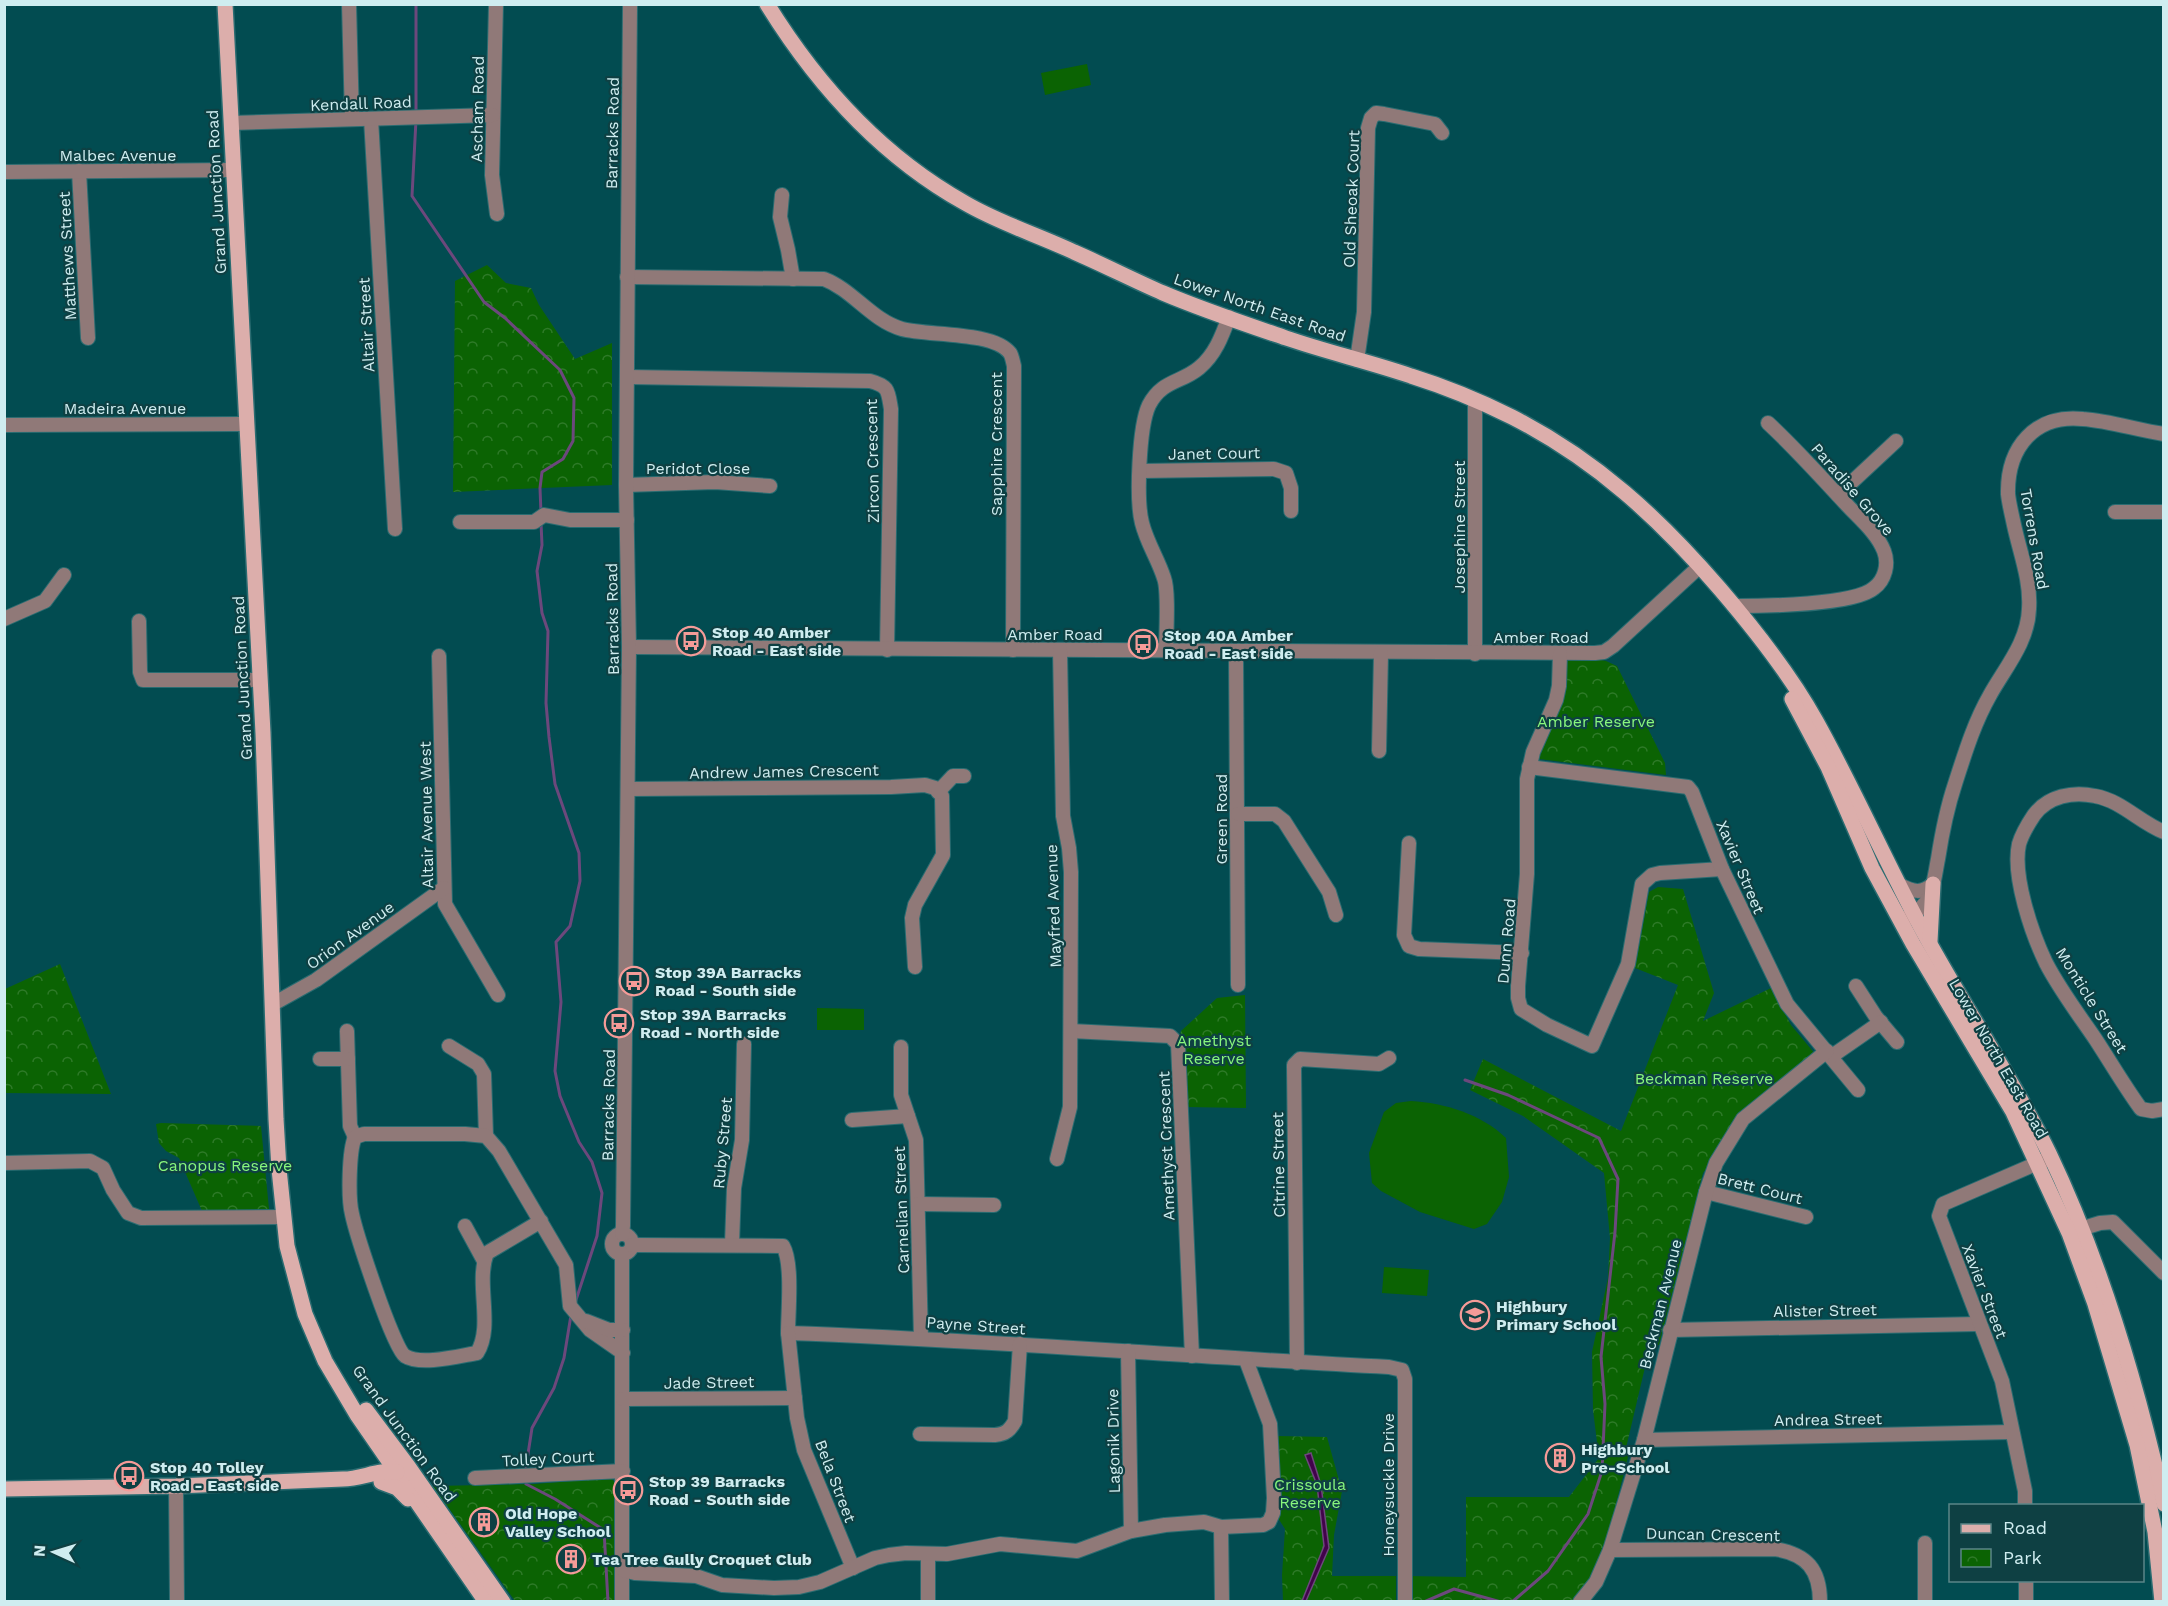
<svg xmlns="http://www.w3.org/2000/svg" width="2168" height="1606" viewBox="0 0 2168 1606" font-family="'Work Sans',sans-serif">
<defs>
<pattern id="park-crowns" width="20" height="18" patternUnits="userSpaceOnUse" patternTransform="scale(1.5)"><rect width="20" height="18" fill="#0b6303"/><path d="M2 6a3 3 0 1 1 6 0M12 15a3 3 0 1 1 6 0" fill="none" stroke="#2e7a28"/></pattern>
</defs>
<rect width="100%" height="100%" fill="#024c51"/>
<!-- park -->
<g fill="url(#park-crowns)">
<polygon points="487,265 506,283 531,288 539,305 575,359 612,343 612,485 453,492 455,281"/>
<polygon points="1570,654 1606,661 1617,666 1665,763 1666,775 1539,759 1533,752 1542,733 1560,665"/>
<polygon points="1658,887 1683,889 1714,993 1703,1021 1771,988 1791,1025 1816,1055 1743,1119 1703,1173 1659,1345 1650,1346 1626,1448 1629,1453 1605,1547 1591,1577 1572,1602 1406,1601 1406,1576 1466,1577 1466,1497 1569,1497 1599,1458 1593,1410 1592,1352 1608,1278 1610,1238 1604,1173 1523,1116 1470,1090 1483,1059 1621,1131 1678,985 1635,968 1649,892"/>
<polygon points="60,964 111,1094 5,1093 5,989"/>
<polygon points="1245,995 1246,1108 1184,1107 1178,1044 1181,1031 1217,998"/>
<polygon points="161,1123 261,1126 269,1209 202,1211 179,1158 166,1151 159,1143 156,1124"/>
<polygon points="1277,1436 1327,1437 1342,1491 1334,1535 1332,1576 1396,1576 1396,1601 1283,1601 1282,1575 1285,1529 1278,1518 1279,1463"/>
<polygon points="603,1475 608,1476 615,1482 617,1494 617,1601 515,1601 433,1486 535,1484 596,1479"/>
</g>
<!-- pitch -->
<g fill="#0b6303">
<polygon points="1087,64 1091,85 1045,95 1041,73"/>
<polygon points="817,1008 864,1009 864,1030 817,1030"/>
<path d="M1411,1101C1445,1103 1481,1114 1506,1138L1509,1177L1502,1202L1487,1224L1474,1229L1420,1212L1381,1191L1372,1183L1369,1153L1384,1112L1396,1103Z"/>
<polygon points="1384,1267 1429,1270 1427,1296 1382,1293"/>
</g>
<!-- water -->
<polygon fill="#42024b" stroke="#6c487c" stroke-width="1.5" points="1311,1453 1321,1485 1329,1548 1306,1601 1302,1601 1324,1546 1317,1485 1305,1455"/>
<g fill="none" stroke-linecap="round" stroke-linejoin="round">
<!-- stream -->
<g stroke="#6c487c" stroke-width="3">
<polyline points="416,4 416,114"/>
<polyline points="416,120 412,196 484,302 505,318 560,370 574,398 573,441 563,459 542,472 540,488 541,513"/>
<polyline points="541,523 542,545 537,571 542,613 548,631 546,703 549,737 555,784 579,853 580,881 570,926 556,942 561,1002 555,1071 560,1096 579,1142 592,1162 602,1193 597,1236 575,1303"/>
<polyline points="1465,1080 1508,1095 1599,1138 1618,1179 1615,1232 1601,1357 1605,1404 1602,1471 1588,1514 1548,1571 1512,1602"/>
<polyline points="526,1467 532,1428 554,1388 564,1358 571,1315"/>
<polyline points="526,1484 555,1499 604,1530 608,1602"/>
<polyline points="1424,1602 1454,1589 1501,1602"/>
</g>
<!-- minor casing -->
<g stroke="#2b6c71" stroke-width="16">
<g id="minor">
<polyline points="349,4 352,119"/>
<polyline points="496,4 492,175 497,214"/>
<polyline points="371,119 395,529"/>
<polyline points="231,123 493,115"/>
<polyline points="79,171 88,338"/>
<polyline points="4,172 232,170"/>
<polyline points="782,195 780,217 788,250 793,279"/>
<path d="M627,277L824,279C853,290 871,320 902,329C927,336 993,331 1010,353C1012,356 1013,362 1014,366L1013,650"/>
<polyline points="1357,360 1364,312 1368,128 1371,118 1376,113 1384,114 1435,124 1442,133"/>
<path d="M628,377L870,381C889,386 888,391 891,409L887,650"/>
<polyline points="1475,400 1475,654"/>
<polyline points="4,425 246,424"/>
<polyline points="1140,471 1274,469 1286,473 1291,488 1291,511"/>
<polyline points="626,485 715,482 770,486"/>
<polyline points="1838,495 1896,441"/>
<polyline points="2115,512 2164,512"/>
<polyline points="460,522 534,522 544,515 570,520 627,520"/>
<path d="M1735,606C1763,606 1855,605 1874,588C1885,580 1889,564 1884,551C1877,533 1860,519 1847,505C1821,477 1796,449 1768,423"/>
<polyline points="4,619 45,601 64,575"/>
<polyline points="139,621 140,672 143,680 260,680"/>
<polyline points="629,647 1595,653 1604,652 1613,646 1700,566"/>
<path d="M1166,651C1166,635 1169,591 1164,578C1158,559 1147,543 1142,523C1136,500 1139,426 1149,405C1162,380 1181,383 1199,368C1215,355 1222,336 1229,317"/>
<polyline points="1236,652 1238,985"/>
<polyline points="1560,654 1559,686 1556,700 1533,752 1527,779 1527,874 1518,986 1518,998 1521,1009 1547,1025 1592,1046 1628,964 1642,884 1652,875 1660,873 1722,869"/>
<polyline points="439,656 445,904 498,995"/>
<polyline points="1379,751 1381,653"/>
<polyline points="1529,767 1688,787 1692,792 1722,869 1787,1004 1858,1090"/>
<polyline points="628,789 891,787 925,785 935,788 942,796 943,855 915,905 912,918 915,967"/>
<polyline points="938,792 953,776 964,776"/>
<polyline points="1238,814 1275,814 1284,821 1329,892 1336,915"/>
<path d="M2164,832C2139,822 2122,801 2095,796C2073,791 2048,796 2034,815C2028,824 2022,834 2019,844C2012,876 2032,934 2046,963C2060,990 2079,1015 2096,1040C2111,1063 2125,1087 2141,1109L2152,1111L2164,1109"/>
<polyline points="1409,843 1404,935 1409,946 1419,949 1522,953"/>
<path d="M1900,885C1913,892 1922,894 1933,884"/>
<path d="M1905,919C1913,915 1920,910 1926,902C1934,890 1935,873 1938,859C1942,833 1947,808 1955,784C1965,753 1974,723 1990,695C2005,668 2028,642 2029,609C2031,580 2020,553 2014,525C2012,515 2009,504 2008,494C2007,447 2035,414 2083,419C2110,421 2137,430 2164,434"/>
<polyline points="1856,986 1876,1017 1897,1042"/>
<polyline points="273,1004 316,980 444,888"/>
<polyline points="347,1031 350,1126 355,1137"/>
<polyline points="1071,1031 1170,1036 1178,1044 1192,1356"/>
<polyline points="449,1046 478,1064 484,1074 486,1136"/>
<polyline points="901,1047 901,1095 916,1140 921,1338"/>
<polyline points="1832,1056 1881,1022"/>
<polyline points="320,1059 348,1059"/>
<polyline points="852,1120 908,1116"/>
<polyline points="1057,1159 1070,1107 1071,872 1069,848 1063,816 1060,650"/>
<polyline points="4,1163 90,1161 103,1168 113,1190 128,1213 141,1218 283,1217"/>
<polyline points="1706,1192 1806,1217"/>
<polyline points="918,1204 994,1205"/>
<path d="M541,1221L487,1253C475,1283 494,1326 477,1353C459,1356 421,1366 405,1356C393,1348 356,1233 352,1214C348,1198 349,1150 355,1137L364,1134H465L486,1136L499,1151L566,1265L570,1306L590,1330L623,1353"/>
<polyline points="465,1226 484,1261"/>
<polyline points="2074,1231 2100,1223 2113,1222 2164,1273"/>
<circle cx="622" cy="1244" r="10"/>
<polyline points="622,1234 623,1226 629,647 626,485 630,4"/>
<polyline points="732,1244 734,1188 742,1140 744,1044"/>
<path d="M632,1245L783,1246C793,1263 788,1312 788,1333C989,1340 1189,1357 1389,1367L1402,1370L1405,1379V1602"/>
<polyline points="622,1254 622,1602"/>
<polyline points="586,1321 609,1330 623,1330"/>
<polyline points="1670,1330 1979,1324"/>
<polyline points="788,1333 797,1418 804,1450 853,1568"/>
<polyline points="1128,1351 1131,1531"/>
<polyline points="1297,1363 1294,1065 1300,1059 1379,1064 1389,1058"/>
<polyline points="623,1399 795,1398"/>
<path d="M920,1434L995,1435C1006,1434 1010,1430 1015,1421L1020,1344"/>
<polyline points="1644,1440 2012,1432"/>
<polyline points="475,1478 623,1471"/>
<polyline points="176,1486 177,1602"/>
<polyline points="2025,1506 2025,1491 2002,1381 1939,1216 1943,1204 2047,1159"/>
<polyline points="1221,1527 1222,1602"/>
<polyline points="1925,1543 1925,1602"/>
<path d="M1610,1550L1775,1549C1807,1554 1820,1570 1820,1602"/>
<polyline points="928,1555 928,1602"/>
<polyline points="623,1570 635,1573 696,1576 722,1585 774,1588 799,1587 820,1582 875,1558 889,1555 906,1553 947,1554 1000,1544 1077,1551 1131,1531 1165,1525 1204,1522 1221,1527 1263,1525 1269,1522 1273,1513 1274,1498 1270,1424 1246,1360"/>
<polyline points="2026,1580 2026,1602"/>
<polyline points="1580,1602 1596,1582 1610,1550 1644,1440 1706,1192 1716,1163 1743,1119 1827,1051"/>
</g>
</g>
<!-- major casing -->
<g stroke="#2b6c71" stroke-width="18">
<g id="major">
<polyline points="225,4 263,733 276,1119 279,1169 287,1246 305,1314 325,1361 357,1415 486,1602"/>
<path d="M767,4C817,85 881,156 965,203C999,223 1038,235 1074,252C1104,265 1133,280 1163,293C1203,310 1245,324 1286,338C1327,352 1370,362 1411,376C1446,387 1480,401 1512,417C1596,460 1659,518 1720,589C1756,631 1790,674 1816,721C1855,791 1887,865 1925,935C1965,1008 2012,1078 2049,1153C2102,1264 2137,1384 2164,1504"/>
<polyline points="1792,699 1828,767 1872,868 1913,944 2013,1112 2069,1233 2095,1304 2137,1445 2155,1532 2162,1602"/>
<polyline points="1930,941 1933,884"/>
<polyline points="366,1410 408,1466 503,1602"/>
<polyline points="381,1482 397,1488 408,1499"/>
<path d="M4,1489L176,1486L343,1479C362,1479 378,1469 397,1472"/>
</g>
</g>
<!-- minor -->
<use href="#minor" stroke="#907978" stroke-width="14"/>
<!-- major -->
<use href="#major" stroke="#dcaeab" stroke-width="15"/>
</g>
<!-- icons -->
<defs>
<g id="bus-ring" transform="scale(1.5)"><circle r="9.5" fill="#0e4043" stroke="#f59b98" stroke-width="1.5"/><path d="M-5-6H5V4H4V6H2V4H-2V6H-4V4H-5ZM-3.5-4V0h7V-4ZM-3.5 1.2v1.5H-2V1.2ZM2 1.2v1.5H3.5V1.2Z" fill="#f59b98"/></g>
<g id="school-ring" transform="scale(1.5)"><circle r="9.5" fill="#0e4043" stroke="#f59b98" stroke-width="1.5"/><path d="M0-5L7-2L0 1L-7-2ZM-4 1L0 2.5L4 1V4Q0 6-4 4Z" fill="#f59b98"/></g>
<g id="building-ring" transform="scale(1.5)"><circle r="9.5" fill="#0e4043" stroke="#f59b98" stroke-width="1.5"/><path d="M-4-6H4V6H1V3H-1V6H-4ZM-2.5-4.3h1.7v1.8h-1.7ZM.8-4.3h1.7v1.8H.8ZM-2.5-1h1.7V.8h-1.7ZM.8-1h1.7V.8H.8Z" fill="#f59b98"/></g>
</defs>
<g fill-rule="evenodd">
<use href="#bus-ring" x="691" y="641"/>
<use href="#bus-ring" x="1143" y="644"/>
<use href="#bus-ring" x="634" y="981"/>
<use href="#bus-ring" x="619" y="1023"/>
<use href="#school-ring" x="1475" y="1315"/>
<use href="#building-ring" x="1560" y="1458"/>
<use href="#bus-ring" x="129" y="1476"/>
<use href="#bus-ring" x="628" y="1490"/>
<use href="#building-ring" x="484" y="1522"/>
<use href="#building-ring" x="571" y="1559"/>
</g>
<g text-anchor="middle" stroke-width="4.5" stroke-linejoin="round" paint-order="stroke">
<!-- street labels -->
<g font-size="16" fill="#cfedf0" stroke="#0e4043">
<text transform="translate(361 103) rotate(-2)" y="6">Kendall Road</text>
<text transform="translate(477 109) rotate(-89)" y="6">Ascham Road</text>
<text transform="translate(612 133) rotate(-89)" y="6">Barracks Road</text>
<text x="118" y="161">Malbec Avenue</text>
<text transform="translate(216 192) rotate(-93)" y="6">Grand Junction Road</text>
<text transform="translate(1351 199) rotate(-88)" y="6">Old Sheoak Court</text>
<text transform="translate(67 256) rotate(-93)" y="6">Matthews Street</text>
<text transform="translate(1260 307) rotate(19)" y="6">Lower North East Road</text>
<text transform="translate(366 325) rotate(-93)" y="6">Altair Street</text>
<text x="125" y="414">Madeira Avenue</text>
<text transform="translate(996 444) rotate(-90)" y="6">Sapphire Crescent</text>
<text transform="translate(1214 453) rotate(-1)" y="6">Janet Court</text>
<text transform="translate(872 461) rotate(-91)" y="6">Zircon Crescent</text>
<text x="698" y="474">Peridot Close</text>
<text transform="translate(1853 489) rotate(49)" y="6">Paradise Grove</text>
<text transform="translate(1459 527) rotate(-90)" y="6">Josephine Street</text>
<text transform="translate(2035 539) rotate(80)" y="6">Torrens Road</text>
<text transform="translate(612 619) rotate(-91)" y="6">Barracks Road</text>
<text x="1055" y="640">Amber Road</text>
<text x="1541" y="643">Amber Road</text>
<text transform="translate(242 678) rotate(-93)" y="6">Grand Junction Road</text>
<text transform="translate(784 771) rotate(-1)" y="6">Andrew James Crescent</text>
<text transform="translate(426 815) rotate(-91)" y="6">Altair Avenue West</text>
<text transform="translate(1221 819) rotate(-90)" y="6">Green Road</text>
<text transform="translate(1741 867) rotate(67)" y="6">Xavier Street</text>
<text transform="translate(1053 906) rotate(-92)" y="6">Mayfred Avenue</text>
<text transform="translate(350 935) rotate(-36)" y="6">Orion Avenue</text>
<text transform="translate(1506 941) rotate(-85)" y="6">Dunn Road</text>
<text transform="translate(2092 1000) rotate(58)" y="6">Monticle Street</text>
<text transform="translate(1999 1058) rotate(60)" y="6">Lower North East Road</text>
<text transform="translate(608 1105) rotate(-89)" y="6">Barracks Road</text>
<text transform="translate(722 1143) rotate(-85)" y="6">Ruby Street</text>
<text transform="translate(1166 1146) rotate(-92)" y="6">Amethyst Crescent</text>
<text transform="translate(1278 1165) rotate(-91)" y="6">Citrine Street</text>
<text transform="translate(1760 1188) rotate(14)" y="6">Brett Court</text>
<text transform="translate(901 1210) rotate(-92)" y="6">Carnelian Street</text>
<text transform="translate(1985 1291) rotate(69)" y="6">Xavier Street</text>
<text transform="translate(1660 1304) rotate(-76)" y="6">Beckman Avenue</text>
<text transform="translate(1825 1310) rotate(-1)" y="6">Alister Street</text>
<text transform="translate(976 1325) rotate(4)" y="6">Payne Street</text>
<text transform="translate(709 1382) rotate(-1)" y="6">Jade Street</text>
<text transform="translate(1828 1419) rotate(-1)" y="6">Andrea Street</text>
<text transform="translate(405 1433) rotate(54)" y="6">Grand Junction Road</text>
<text transform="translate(1113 1441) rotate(-91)" y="6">Lagonik Drive</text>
<text transform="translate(548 1458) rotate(-3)" y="6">Tolley Court</text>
<text transform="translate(836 1481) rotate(69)" y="6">Bela Street</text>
<text transform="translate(1388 1485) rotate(-90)" y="6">Honeysuckle Drive</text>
<text transform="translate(1713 1534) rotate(1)" y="6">Duncan Crescent</text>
</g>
<!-- poi labels -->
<g font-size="16" font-weight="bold" fill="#cfedf0" stroke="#0e4043" text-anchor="start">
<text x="712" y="638">Stop 40 Amber<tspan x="712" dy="18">Road - East side</tspan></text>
<text x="1164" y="641">Stop 40A Amber<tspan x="1164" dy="18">Road - East side</tspan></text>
<text x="655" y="978">Stop 39A Barracks<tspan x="655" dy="18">Road - South side</tspan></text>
<text x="640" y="1020">Stop 39A Barracks<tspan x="640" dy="18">Road - North side</tspan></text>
<text x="1496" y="1312">Highbury<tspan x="1496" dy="18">Primary School</tspan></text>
<text x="1581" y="1455">Highbury<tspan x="1581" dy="18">Pre-School</tspan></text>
<text x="150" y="1473">Stop 40 Tolley<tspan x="150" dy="18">Road - East side</tspan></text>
<text x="649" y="1487">Stop 39 Barracks<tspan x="649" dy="18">Road - South side</tspan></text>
<text x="505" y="1519">Old Hope<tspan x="505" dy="18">Valley School</tspan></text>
<text x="592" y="1565">Tea Tree Gully Croquet Club</text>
</g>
<!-- park labels -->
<g font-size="16" fill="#88f67d" stroke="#0e4043">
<text x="1596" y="727">Amber Reserve</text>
<text x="1214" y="1046">Amethyst<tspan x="1214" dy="18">Reserve</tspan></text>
<text x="1704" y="1084">Beckman Reserve</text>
<text x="225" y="1171">Canopus Reserve</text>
<text x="1310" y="1490">Crissoula<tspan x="1310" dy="18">Reserve</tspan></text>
</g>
</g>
<!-- border -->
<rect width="2168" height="1606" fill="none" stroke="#cfedf0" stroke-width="12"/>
<!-- legend -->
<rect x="1949" y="1504" width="195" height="78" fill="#0e4043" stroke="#5b8588" stroke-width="1.5"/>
<rect x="1961" y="1524" width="30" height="9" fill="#dcaeab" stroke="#5b8588" stroke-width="1.5"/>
<text x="2003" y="1534" font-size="18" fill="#cfedf0">Road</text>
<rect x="1961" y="1549" width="30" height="18" fill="url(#park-crowns)" stroke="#5b8588" stroke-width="1.5"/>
<text x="2003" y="1564" font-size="18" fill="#cfedf0">Park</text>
<!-- north arrow -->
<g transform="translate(54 1552) rotate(274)" stroke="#0e4043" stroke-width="4.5" paint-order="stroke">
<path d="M0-4.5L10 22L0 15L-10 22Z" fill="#cfedf0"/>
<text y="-9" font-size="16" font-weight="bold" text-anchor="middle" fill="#cfedf0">N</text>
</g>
</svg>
